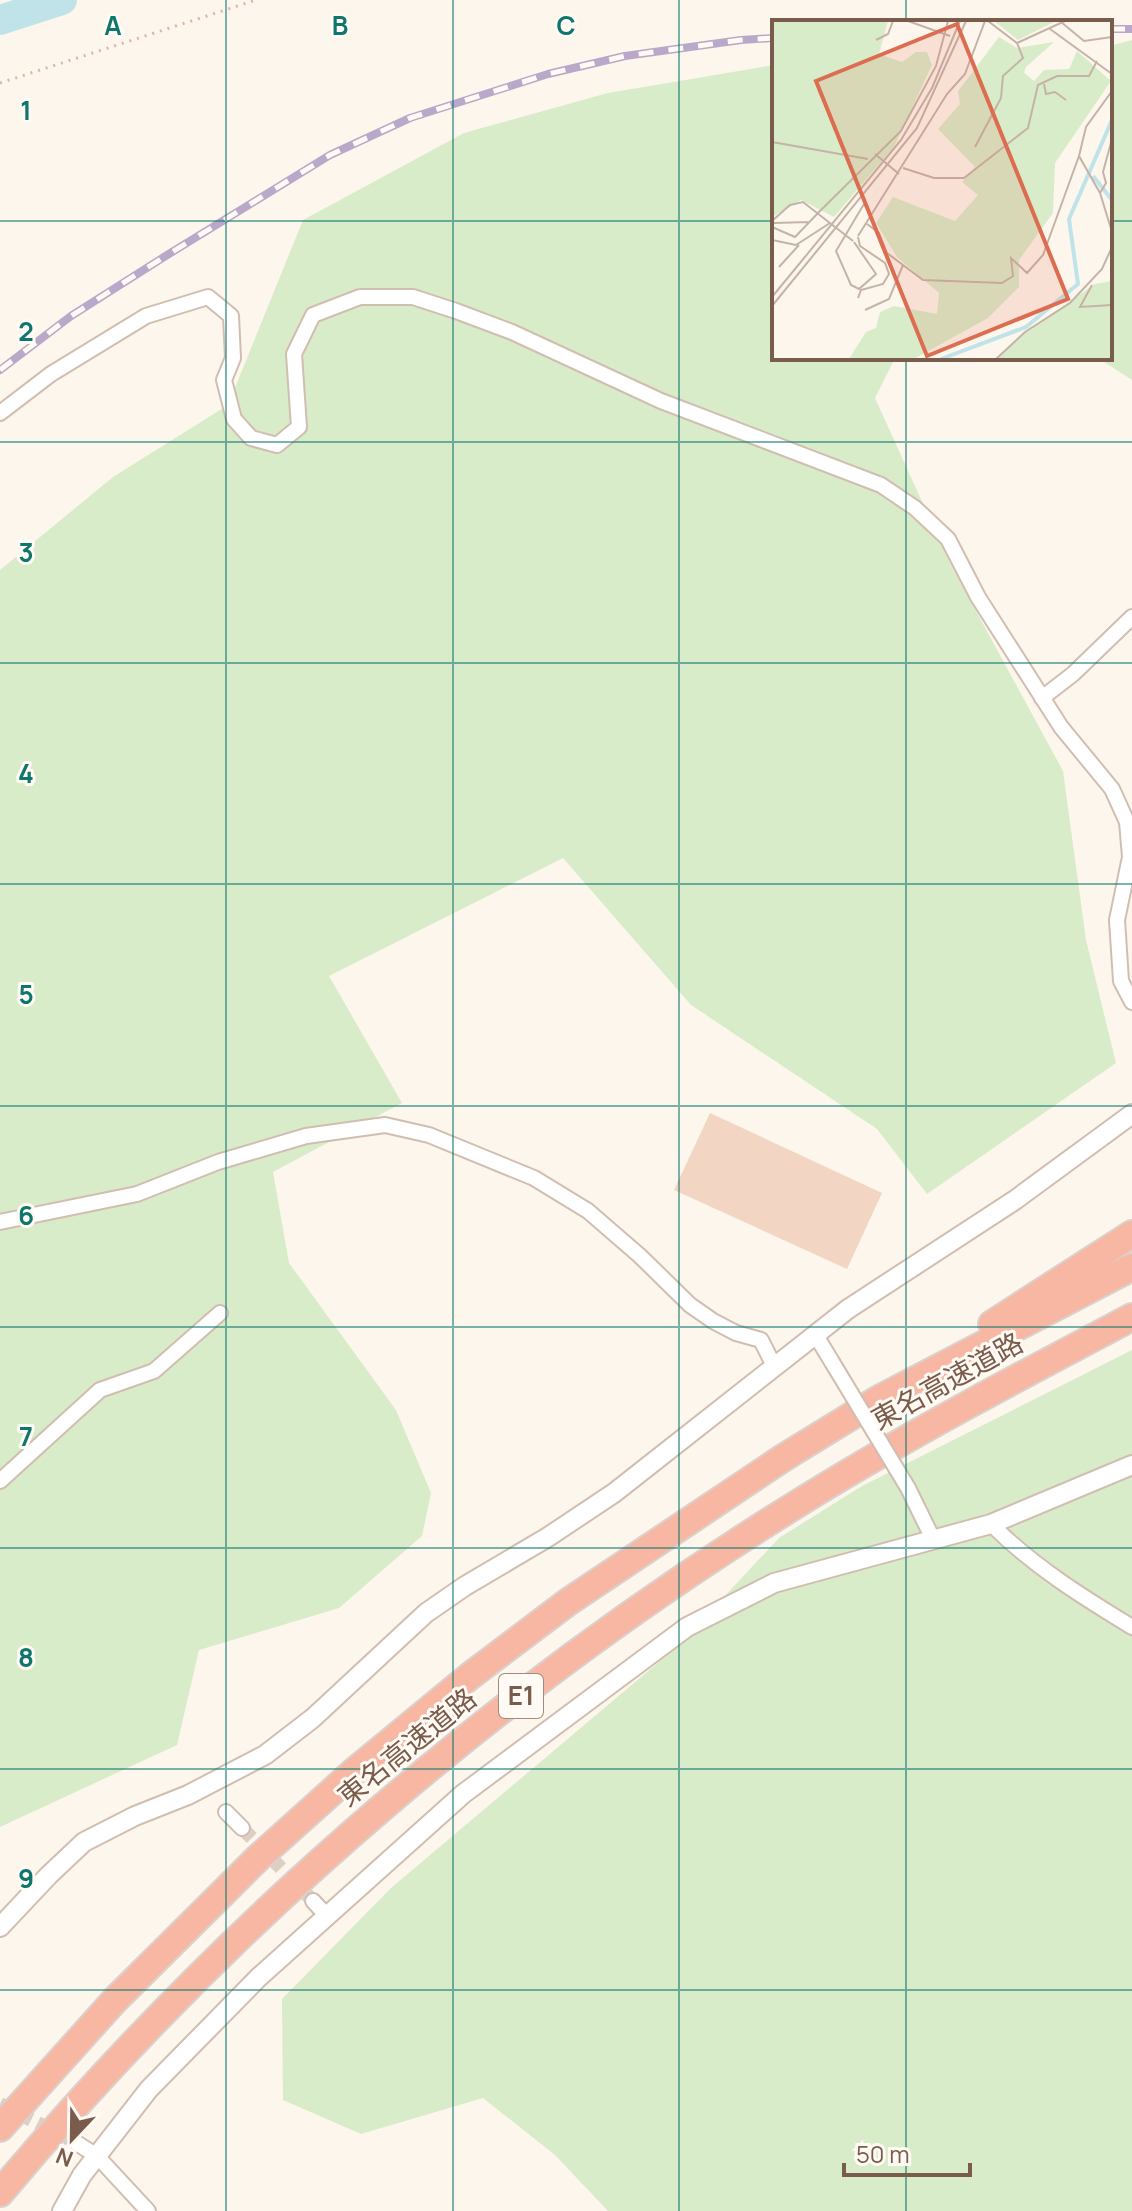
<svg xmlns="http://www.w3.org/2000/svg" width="1132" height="2211" viewBox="0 0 1132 2211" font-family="Manrope,'Noto Sans JP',sans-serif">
<rect width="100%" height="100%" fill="#fdf6ec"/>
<!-- green -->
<g fill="#d8ecc9">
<polygon points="1132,40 1132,380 1098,358 1110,358 1110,46"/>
<polygon points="774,65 774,358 895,358 875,398 950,563 1063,771 1086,940 1116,1063 927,1194 877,1129 691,1005 563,858 329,976 402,1103 273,1172 289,1263 396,1410 431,1493 422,1536 339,1608 199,1650 177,1745 0,1827 0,570 113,477 228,405 303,220 464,133 608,93"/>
<polygon points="1132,1350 1132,2211 608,2211 555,2155 483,2098 361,2134 283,2100 282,1999 391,1888 679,1645 779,1538 862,1486"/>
</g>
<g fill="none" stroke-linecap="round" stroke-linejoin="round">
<!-- river -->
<polyline stroke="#bfe3e8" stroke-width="30" points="0,20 62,0"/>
</g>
<!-- building -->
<polygon fill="#f3d5c3" points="710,1113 882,1193 847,1269 674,1190"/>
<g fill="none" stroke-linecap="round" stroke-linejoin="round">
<!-- minor-tunnel -->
<g stroke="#dcd0c4" stroke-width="14" stroke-dasharray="14 7" stroke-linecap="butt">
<polyline points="242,1828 313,1901"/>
<polyline points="0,2104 75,2142"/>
</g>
<!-- minor casing -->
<g stroke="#d1beb0" stroke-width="18">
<g id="minor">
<polyline points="0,413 51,374 146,316 208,297 231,316 233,358 224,380 234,419 251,438 277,445 299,427 294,354 313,315 360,297 413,297 456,311 512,332 661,401 881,485 915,508 948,539 978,597 1061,727 1112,789 1127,822 1130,857 1117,920 1121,981 1132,1002"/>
<polyline points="1042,698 1073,674 1132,617"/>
<polyline points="0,1222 137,1194 218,1162 306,1136 385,1125 429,1135 534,1178 588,1211 640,1256 690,1305 713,1321 736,1333 761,1340 774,1366"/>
<polyline points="815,1334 832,1362"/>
<polyline points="0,1481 100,1390 154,1371 220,1313"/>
<polyline points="908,1488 933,1539"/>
<path d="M991,1524C1033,1566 1081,1596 1132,1627"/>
<polyline points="226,1812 242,1828"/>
<polyline points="313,1901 327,1916"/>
<polyline points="75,2142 97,2156 148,2211"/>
</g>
</g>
<!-- tertiary casing -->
<g stroke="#d1beb0" stroke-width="22">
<g id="tertiary">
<polyline points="0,1927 49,1875 84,1842 135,1816 188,1795 265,1755 313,1718 426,1613 465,1586 548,1537 614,1493 848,1309 1015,1200 1132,1114"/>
<polyline points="62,2211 82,2175 149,2089 259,1977 463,1794 687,1627 774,1583 991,1524 1132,1465"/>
</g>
</g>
<!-- motorway casing -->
<g stroke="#dad1cd" stroke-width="30">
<g id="motorway">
<polyline points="992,1324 1132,1234"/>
<polyline points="0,2128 115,2000 258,1858 357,1769 470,1676 568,1602 783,1458 879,1399 1132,1267"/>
<path d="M0,2193C234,1914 516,1674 828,1485C927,1425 1030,1371 1132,1317"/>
</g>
</g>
<!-- path -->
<polyline stroke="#d9b8a5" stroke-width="3" stroke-dasharray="2 6" stroke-linecap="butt" points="0,83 256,0"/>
<!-- minor -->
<use href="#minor" stroke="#fff" stroke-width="14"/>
<!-- tertiary -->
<use href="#tertiary" stroke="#fff" stroke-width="18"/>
<!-- motorway -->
<use href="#motorway" stroke="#f7b7a3" stroke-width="26"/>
<!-- rail casing -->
<g stroke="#b9a8c9" stroke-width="8">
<g id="rail">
<polyline points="1110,29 1132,29"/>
<polyline points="0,370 71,316 164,257 330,155 410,118 548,74 625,56 741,40 774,38"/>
</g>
</g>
<!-- rail -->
<use href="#rail" stroke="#fffaf3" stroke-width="5" stroke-dasharray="15" stroke-linecap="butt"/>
<!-- minor-bridge casing -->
<g stroke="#d1beb0" stroke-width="18" stroke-linecap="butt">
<polyline id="minor-bridge" points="832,1362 908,1488"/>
</g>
<!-- minor-bridge -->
<use href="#minor-bridge" stroke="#fff" stroke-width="14"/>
</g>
<!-- grid -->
<path fill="none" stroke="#0f766e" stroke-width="2" stroke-opacity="0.55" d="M226,0V2211M453,0V2211M679,0V2211M906,0V22M0,221H774M1110,221H1132M906,358V2211M0,442H1132M0,663H1132M0,884H1132M0,1106H1132M0,1327H1132M0,1548H1132M0,1769H1132M0,1990H1132"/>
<g text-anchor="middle" stroke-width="6" stroke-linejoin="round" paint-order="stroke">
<!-- shield labels -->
<rect fill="#fffaf3" stroke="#a28b7f" stroke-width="2" x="499" y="1674" width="44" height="44" rx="6"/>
<g font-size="26" font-weight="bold" fill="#7a5c4d">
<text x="521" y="1705">E1</text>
</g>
<!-- street labels -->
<g font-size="28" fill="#7a5c4d" stroke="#fffaf3">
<text transform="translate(947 1381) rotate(-29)" y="10">東名高速道路</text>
<text transform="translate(407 1747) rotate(-39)" y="10">東名高速道路</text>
</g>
</g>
<!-- overview -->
<g transform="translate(772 20)">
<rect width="340" height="340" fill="#fdf6ec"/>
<path d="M0,1H116L107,34L130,42L144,32H155L160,45L122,127L62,197L29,180L0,197ZM222,1H284L246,20ZM227,17L245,28L282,22L254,47L252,53L262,61L272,50L297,49L305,31L339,61L283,143L281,193L247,240V267L216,298L142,339H77L94,312L104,308L108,292L122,286L165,294L167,273L125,237L104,203L121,177L183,201L206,175L190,162L203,147L166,109L188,84L186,71ZM340,261V339H224L256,310L323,264Z" fill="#d8ecc9"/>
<path fill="none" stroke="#bfe3e8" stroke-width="4" d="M321,156L340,180M169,339L254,307L306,264L297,199L340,100"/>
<path fill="none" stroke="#c5b3a7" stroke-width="2" d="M136,1L178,16M216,1L245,23L293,1M289,2L312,21L340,17M278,9L340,54M104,20L116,14L121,1M272,64L274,74L283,72L294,80M340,71L314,107L307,136L328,173L340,212M0,122L96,139M203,127L229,78L231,56L251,38L245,23M103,134L127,154M131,148L162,158H192L256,108L266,65L285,56H317L325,41M328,173L334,163L331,152L340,119M47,192L129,111L164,46L176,1M0,201L18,185L31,182L81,221M2,203L37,202M95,204L107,213L115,233L151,260L230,263L241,256L239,238L255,253L271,235L307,136M0,207L23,217L47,192M86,216L175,74L193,54L213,1M86,217L88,226L113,243L117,254L111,264L89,270L86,278M0,220L24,225L58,203M82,222L104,254L87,269L79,265L64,231L92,184M7,247L27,225M320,265L308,287L340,285M0,277L129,120L160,68L188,1M0,286L145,108L194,1M93,290L117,279L131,245M224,339L253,312L298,283L330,249L340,227"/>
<path fill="#dc6d51" fill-opacity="0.15" stroke="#dc6d51" stroke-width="4" d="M185,4L296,279L155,336L44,61Z"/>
<rect width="340" height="340" fill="none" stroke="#7a5c4d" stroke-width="4"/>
</g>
<g font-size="26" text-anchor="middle" font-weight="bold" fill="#0f766e" stroke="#fffaf3" stroke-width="6" stroke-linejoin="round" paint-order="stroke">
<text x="113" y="35">A</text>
<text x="340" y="35">B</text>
<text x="566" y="35">C</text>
<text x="26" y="120">1</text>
<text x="26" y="341">2</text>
<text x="26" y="562">3</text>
<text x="26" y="783">4</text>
<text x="26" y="1004">5</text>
<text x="26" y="1225">6</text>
<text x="26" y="1446">7</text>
<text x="26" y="1667">8</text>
<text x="26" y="1888">9</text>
</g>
<!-- north arrow -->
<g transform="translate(72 2139) rotate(202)" stroke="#fffaf3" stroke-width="6" paint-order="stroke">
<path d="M0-6L14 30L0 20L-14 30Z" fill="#7a5c4d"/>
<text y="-12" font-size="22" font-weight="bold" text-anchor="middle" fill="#7a5c4d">N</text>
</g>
<!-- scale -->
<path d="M844 2163v12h126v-12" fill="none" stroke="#7a5c4d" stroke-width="4"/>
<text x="856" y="2163" font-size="24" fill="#7a5c4d" stroke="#fffaf3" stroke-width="6" paint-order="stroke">50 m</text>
</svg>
